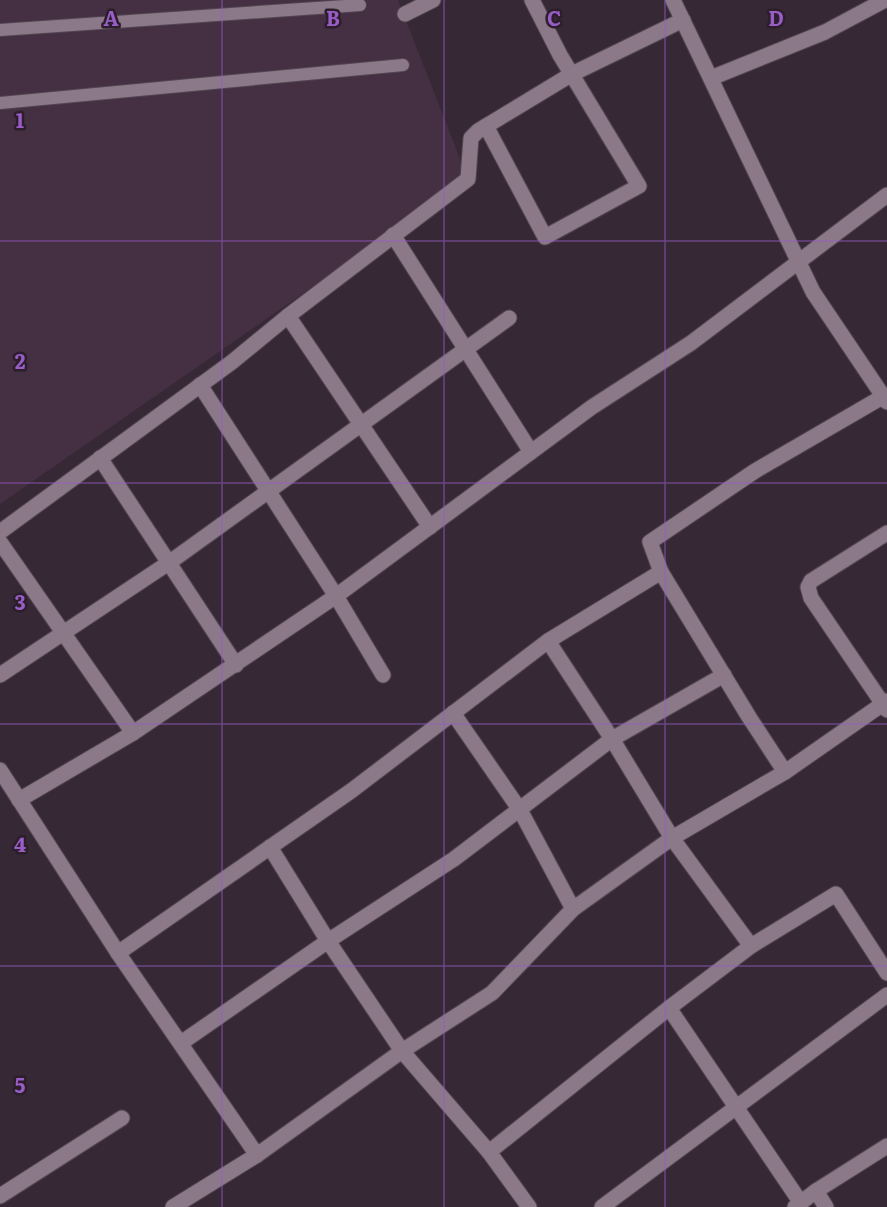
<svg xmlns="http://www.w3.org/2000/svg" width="887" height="1207" viewBox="0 0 887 1207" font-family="Literata,serif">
<rect width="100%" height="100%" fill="#372836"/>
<!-- built -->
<polygon fill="#442f43" points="0,0 398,0 468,179 0,504"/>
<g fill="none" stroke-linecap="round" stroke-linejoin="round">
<!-- service casing -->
<g stroke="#534652" stroke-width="14">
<g id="service">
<polyline points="0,30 360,5"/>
<polyline points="0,103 403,65"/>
</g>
</g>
<!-- minor casing -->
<g stroke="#534652" stroke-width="17">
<g id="minor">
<polyline points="673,0 813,292 887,402"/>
<polyline points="405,14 433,0"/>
<polyline points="711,78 825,32 885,0"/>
<polyline points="486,126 545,237 639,186 560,55 532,0"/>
<polyline points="393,235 531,452"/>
<polyline points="288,316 430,527"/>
<polyline points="200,385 336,596 383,675"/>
<polyline points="100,458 236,665"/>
<polyline points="0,532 232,362 288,316 468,179 471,138 478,131 572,74 683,20"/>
<polyline points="887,533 811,581 808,587 811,598 887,710"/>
<polyline points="0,542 133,733 336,596 592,407 691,343 887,195"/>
<polyline points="661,572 749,717 785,772"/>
<polyline points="548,641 612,739 672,838 751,946"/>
<polyline points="0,675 170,562 509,318"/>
<polyline points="453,713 520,810 573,909"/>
<polyline points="0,770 118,953 257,1155"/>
<polyline points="19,800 133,733"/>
<polyline points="270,847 328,941 402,1051 489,1152"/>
<polyline points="118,953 351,791 548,641 661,572 650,542 755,471 884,396"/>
<polyline points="669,1008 801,1203"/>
<polyline points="181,1043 328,941 454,859 612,739 724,675"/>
<polyline points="816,1191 826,1207"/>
<polyline points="0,1196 122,1118"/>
<polyline points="173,1207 257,1155 402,1051 492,993 573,909 672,838 785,772 887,701"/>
<polyline points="529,1207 489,1152 669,1008 751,946 836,894 887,973"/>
<polyline points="602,1207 887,995"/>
<polyline points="795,1207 816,1191 887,1146"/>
</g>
</g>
<!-- service -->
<use href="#service" stroke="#8b7989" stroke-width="12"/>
<!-- minor -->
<use href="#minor" stroke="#8b7989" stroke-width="15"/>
</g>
<!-- grid -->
<path fill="none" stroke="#985dc7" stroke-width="1.5" stroke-opacity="0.55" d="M222,0V1207M444,0V1207M665,0V1207M0,241H887M0,483H887M0,724H887M0,966H887"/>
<g font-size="20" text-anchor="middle" font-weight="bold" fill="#985dc7" stroke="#2d1e2c" stroke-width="5" stroke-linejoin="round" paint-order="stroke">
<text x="111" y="26">A</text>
<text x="333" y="26">B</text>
<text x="554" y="26">C</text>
<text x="776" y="26">D</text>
<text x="20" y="128">1</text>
<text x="20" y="369">2</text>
<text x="20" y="610">3</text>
<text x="20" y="852">4</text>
<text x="20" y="1093">5</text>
</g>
</svg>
